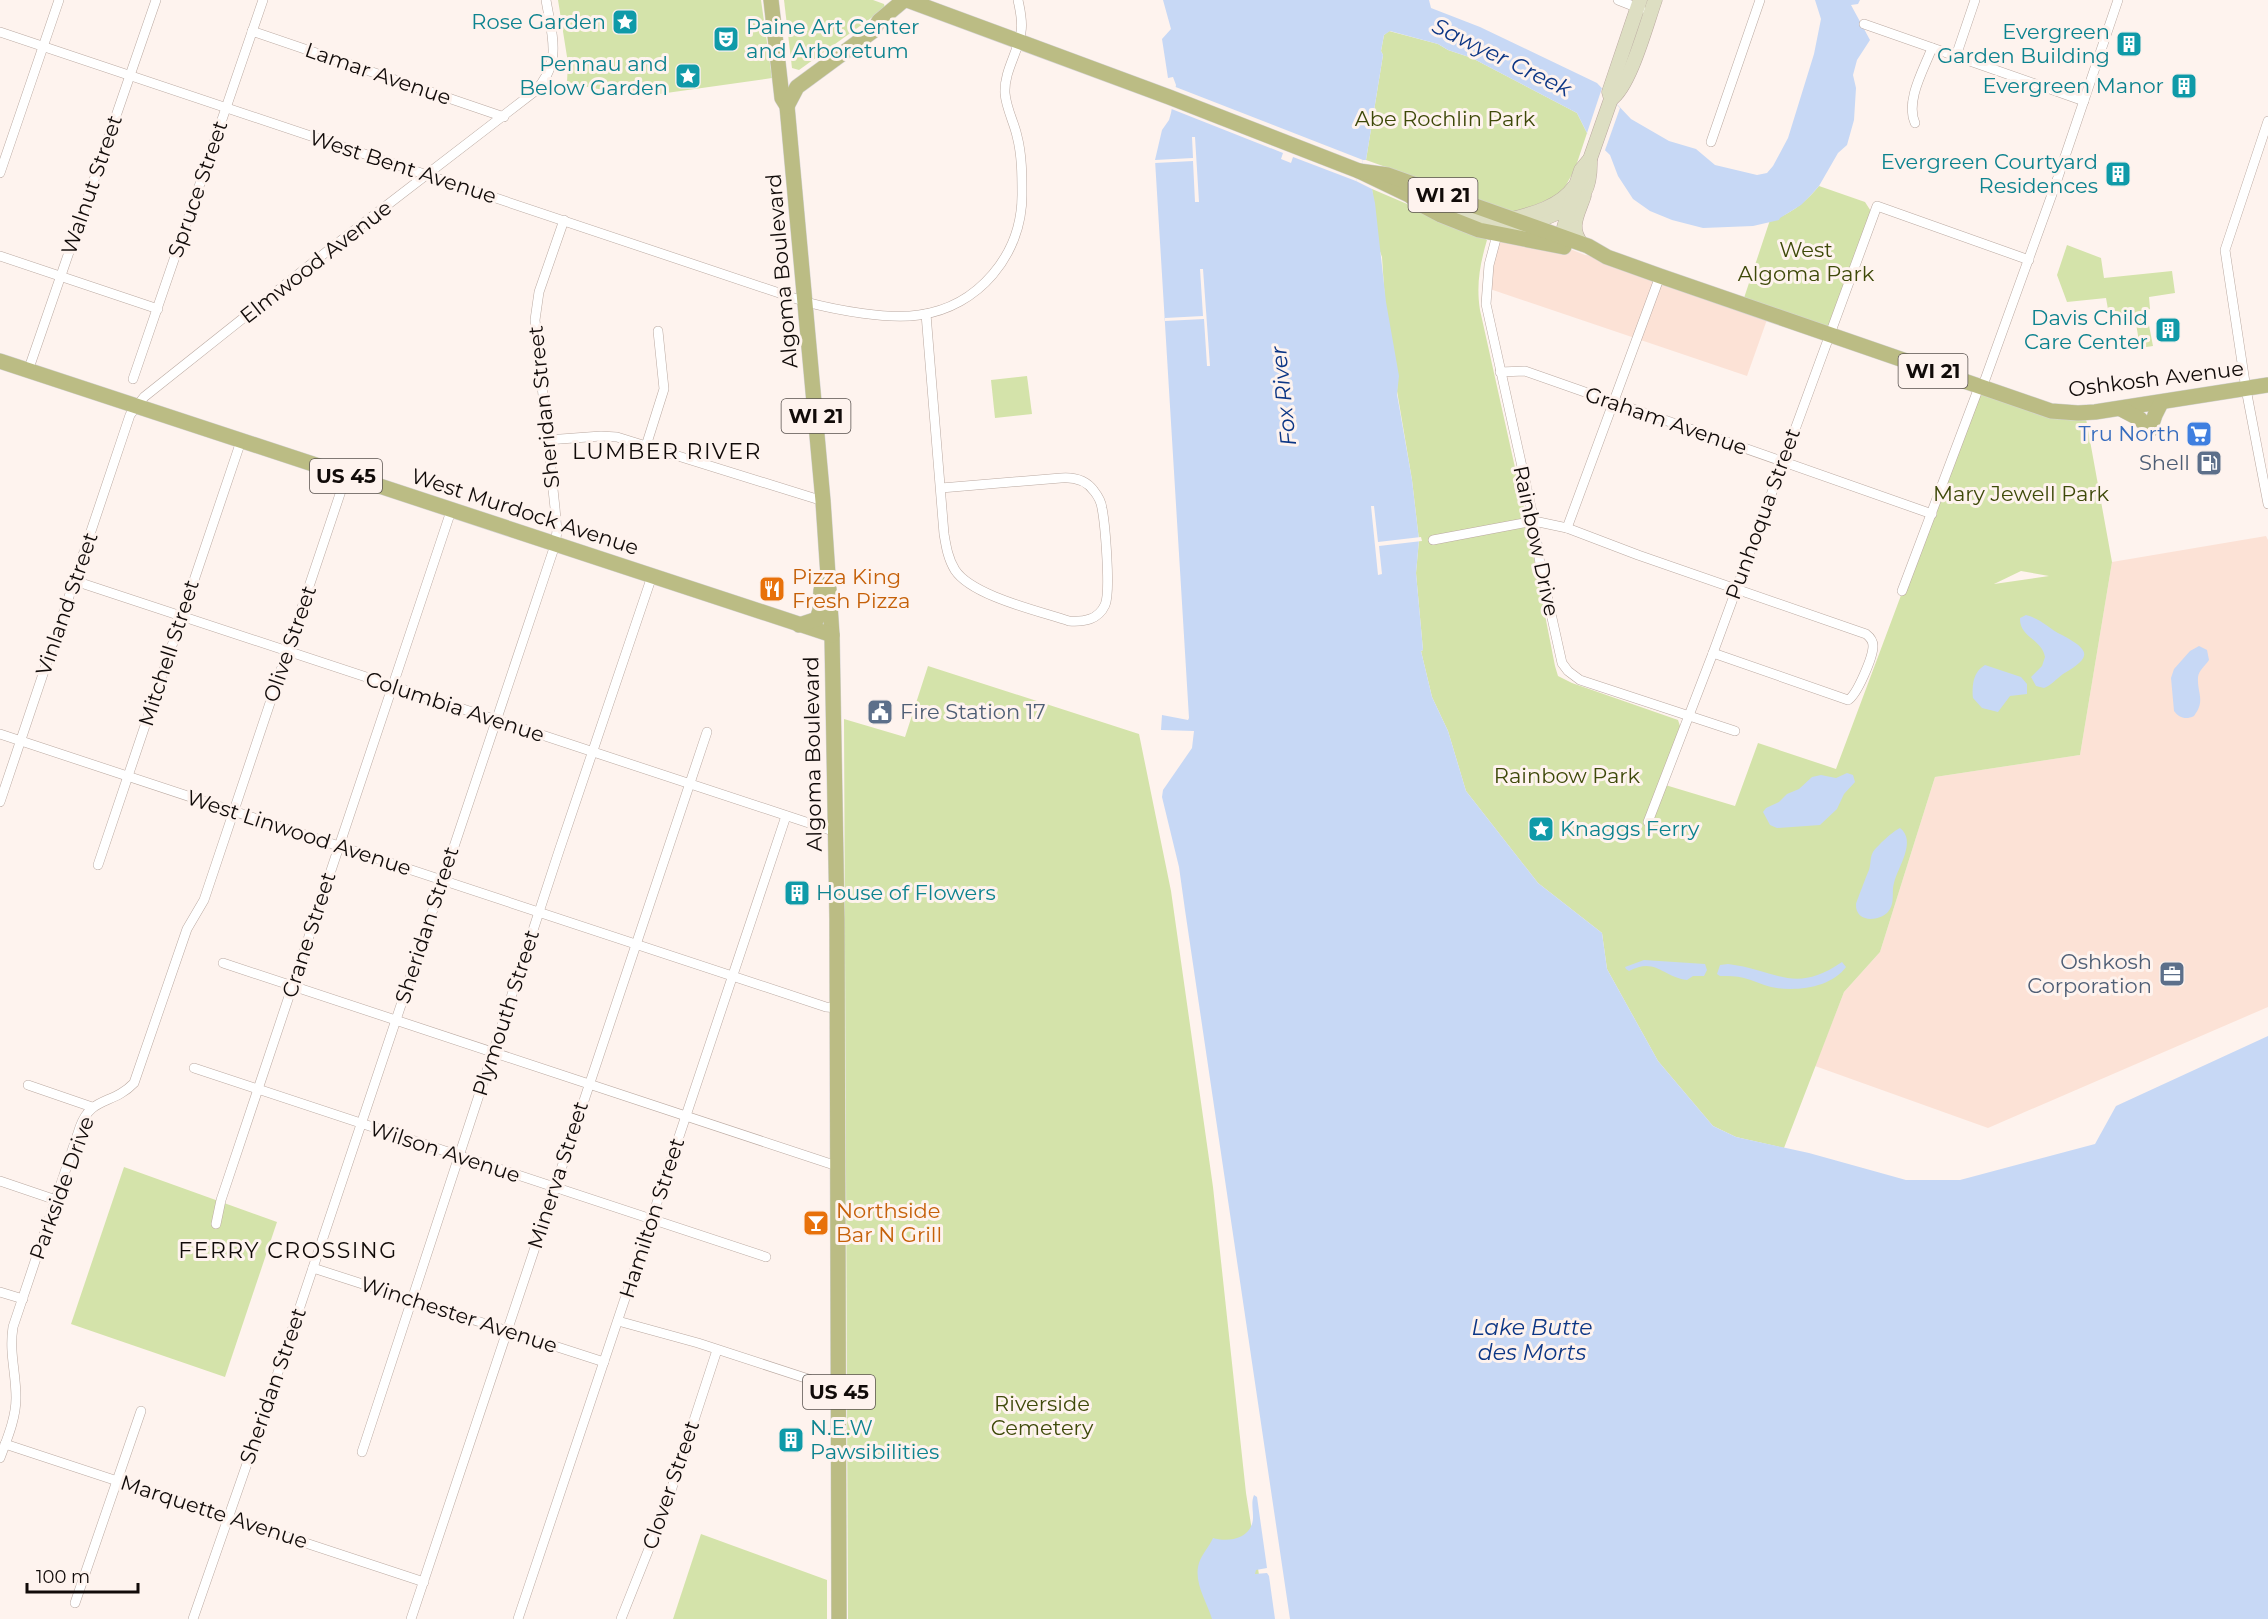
<svg xmlns="http://www.w3.org/2000/svg" width="2268" height="1619" viewBox="0 0 2268 1619" font-family="Montserrat,sans-serif">
<rect width="100%" height="100%" fill="#fef3ee"/>
<!-- built -->
<g fill="#fce2d6">
<polygon points="1497,235 1565,247 1585,255 1607,257 1769,314 1747,376 1487,288"/>
<polygon points="2266,536 2268,540 2268,1007 1988,1128 1815,1066 1844,992 1880,952 1935,777 2080,755 2112,562"/>
</g>
<!-- green -->
<g fill="#d4e3aa" fill-rule="evenodd">
<polygon points="558,0 761,0 772,78 645,96 592,88 567,82 568,63"/>
<polygon points="784,0 873,0 884,4 885,8 799,70 792,68"/>
<polygon points="1389,31 1438,44 1448,50 1472,58 1577,113 1587,133 1575,169 1561,194 1521,211 1510,211 1366,160 1383,55 1381,51 1384,35"/>
<path d="M1819,186L1865,202L1874,216L1830,335L1742,304L1770,220C1789,216 1807,201 1819,186Z"/>
<path d="M1372,189L1482,236L1487,240C1480,264 1476,285 1480,310L1524,508L1555,666L1558,676L1572,683L1678,720L1680,726L1662,784L1735,806L1758,743L1836,769L1979,387L2085,413L2112,562L2080,755L1935,777L1880,952L1844,992L1784,1148L1736,1137L1713,1126L1658,1061L1607,969L1602,933L1538,883L1466,791L1448,731L1432,697L1421,651L1423,650L1416,573L1419,540L1412,480L1397,391L1398,376L1385,302L1382,257L1378,246ZM2021,571L2049,576L1994,584Z"/>
<polygon points="2067,245 2101,258 2104,278 2172,271 2175,293 2149,297 2150,309 2146,310 2153,346 2140,348 2134,311 2109,315 2106,298 2067,302 2057,275"/>
<polygon points="1027,376 1032,414 995,418 991,380"/>
<polygon points="928,666 1139,734 1171,891 1213,1187 1246,1493 1266,1619 848,1619 844,719 905,737"/>
<polygon points="124,1167 277,1222 225,1377 71,1324"/>
<polygon points="701,1534 827,1580 827,1619 673,1619"/>
</g>
<!-- water -->
<g fill="#c7d8f5">
<polygon points="1163,0 1429,0 1431,8 1480,27 1597,83 1631,119 1669,141 1696,149 1715,165 1757,175 1767,173 1773,166 1788,138 1814,54 1821,19 1815,0 1860,0 1858,4 1851,5 1870,40 1857,60 1853,75 1856,88 1854,120 1847,145 1838,153 1819,186 1811,195 1801,205 1780,218 1779,220 1753,226 1703,228 1672,220 1650,211 1633,199 1618,176 1610,155 1587,133 1577,113 1472,58 1448,50 1438,44 1390,31 1384,35 1381,51 1383,55 1366,160 1363,160 1356,181 1372,189 1375,203 1386,302 1399,376 1397,394 1412,480 1419,540 1416,573 1423,650 1421,651 1432,697 1448,731 1466,791 1538,883 1602,933 1607,969 1658,1061 1713,1126 1736,1137 1809,1153 1906,1180 1960,1180 2095,1144 2116,1106 2268,1036 2268,1619 1290,1619 1185,910 1179,867 1162,797 1163,790 1192,748 1194,731 1161,730 1162,715 1188,720 1189,718 1155,160 1162,130 1169,120 1171,113 1176,85 1173,77 1168,78 1162,39 1171,29"/>
<path d="M2026,615C2042,619 2049,629 2062,635C2090,650 2093,657 2063,674C2056,679 2052,685 2044,688L2036,686L2031,677L2042,666L2045,657C2042,639 2019,637 2020,618Z"/>
<path d="M2199,646L2207,650L2209,660C2205,666 2199,670 2198,677C2197,694 2206,700 2194,716C2186,720 2179,718 2174,711L2171,678L2174,669L2190,651Z"/>
<path d="M1985,665L2021,677L2027,684V694L2010,696L1998,712L1982,708L1973,698C1972,685 1973,672 1985,665Z"/>
<polygon points="1847,773 1853,775 1855,782 1844,794 1837,809 1820,825 1777,828 1770,825 1763,812 1766,808 1779,802 1787,794 1799,789 1812,777 1821,775 1836,778"/>
<path d="M1900,828C1917,841 1898,867 1894,883C1891,893 1896,904 1887,913C1877,922 1855,922 1856,904C1857,901 1867,874 1869,870C1871,864 1870,857 1873,852C1877,846 1893,831 1900,828Z"/>
<path d="M1644,960L1705,964L1707,970L1704,976H1693L1687,980C1662,977 1656,957 1629,971L1626,969L1625,967Z"/>
<path d="M1842,962L1846,967C1831,988 1795,992 1771,987C1762,985 1753,980 1744,978C1736,976 1729,976 1720,976L1717,974L1720,965L1728,964C1777,970 1794,995 1842,962Z"/>
<path d="M1254,1495L1257,1497L1267,1568L1256,1570L1255,1574L1267,1573L1269,1576L1275,1619H1212C1207,1602 1193,1582 1199,1563C1202,1554 1209,1547 1213,1538C1226,1542 1247,1540 1252,1524C1255,1515 1250,1504 1254,1495Z"/>
</g>
<!-- pier -->
<g fill="#fef3ee">
<polygon points="1173,86 1363,160 1356,181 1293,157 1291,163 1281,159 1283,153 1169,108"/>
<polygon points="1602,88 1620,108 1604,153 1587,133"/>
<polygon points="1192,137 1195,137 1199,202 1195,202 1193,161 1155,163 1155,160 1193,158"/>
<polygon points="1200,269 1203,269 1210,366 1207,366 1204,319 1165,321 1165,318 1203,316"/>
<polygon points="1371,506 1374,506 1378,542 1421,537 1422,541 1379,546 1382,574 1378,575"/>
</g>
<g fill="none" stroke-linecap="round" stroke-linejoin="round">
<!-- street casing -->
<g stroke="#baa9a1" stroke-width="10">
<g id="street">
<polyline points="1618,0 1641,9"/>
<polyline points="1864,24 2084,101"/>
<polyline points="252,31 504,117"/>
<path d="M0,32L806,302C836,310 889,320 919,315C978,307 1022,255 1022,195C1022,176 1022,155 1017,136C1014,122 1006,108 1005,93C1004,71 1018,53 1021,32C1023,21 1020,10 1018,0"/>
<polyline points="1956,56 1975,0"/>
<polyline points="2268,121 2225,250 2246,389 2268,504"/>
<path d="M1915,123C1905,101 1924,69 1932,48"/>
<polyline points="1711,142 1760,0"/>
<polyline points="0,173 59,0"/>
<polyline points="1497,235 1489,265 1486,304 1534,521 1540,564 1562,663 1568,671 1580,680 1735,731"/>
<polyline points="0,256 158,309"/>
<path d="M926,314L944,534C946,546 948,559 955,570C972,596 1039,611 1069,621C1084,622 1098,620 1105,605C1111,592 1105,524 1102,508C1101,501 1098,496 1094,491C1086,480 1074,477 1061,478L941,488"/>
<polyline points="28,371 156,0"/>
<polyline points="1500,372 1525,371 1932,514"/>
<polyline points="133,379 263,0"/>
<polyline points="1982,388 2055,186 2118,0"/>
<polyline points="547,440 601,436 617,437 823,501"/>
<polyline points="646,446 664,389 658,331"/>
<polyline points="1567,528 1660,276"/>
<path d="M1433,540L1534,521L1567,528L1638,555L1866,634C1870,637 1873,641 1873,646C1873,657 1857,695 1848,700L1713,653"/>
<polyline points="75,581 836,832"/>
<polyline points="1902,591 1979,387"/>
<polyline points="0,734 826,1007 837,1008"/>
<path d="M0,802L130,415L144,397L330,249L534,92C563,63 552,36 546,0"/>
<polyline points="1648,822 1713,653 1877,206 2029,260"/>
<polyline points="98,865 241,441"/>
<polyline points="223,963 837,1166"/>
<polyline points="194,1068 766,1257"/>
<polyline points="28,1085 92,1107"/>
<polyline points="0,1181 56,1200"/>
<polyline points="216,1224 221,1200 451,511"/>
<polyline points="313,1268 604,1362"/>
<polyline points="0,1292 23,1299"/>
<polyline points="618,1321 698,1343 839,1389"/>
<polyline points="5,1444 424,1582"/>
<polyline points="362,1452 559,851 652,576"/>
<path d="M0,1458C7,1439 16,1418 16,1398C16,1372 9,1353 13,1327L80,1127C91,1096 113,1105 134,1083L187,929L204,900L346,476"/>
<polyline points="75,1603 141,1411"/>
<polyline points="193,1619 257,1435 555,545 557,531 555,508 535,320 539,292 564,220"/>
<polyline points="411,1619 707,732"/>
<polyline points="518,1619 786,816"/>
<polyline points="621,1619 666,1506 717,1350"/>
</g>
</g>
<!-- secondary casing -->
<g stroke="#baa9a1" stroke-width="15">
<g id="secondary">
<path d="M1611,99C1630,87 1647,22 1655,0"/>
<path d="M1419,199C1453,210 1490,230 1527,224C1537,222 1548,217 1557,213C1585,202 1591,187 1590,159"/>
<path d="M1512,219C1533,214 1561,206 1574,187"/>
<path d="M1582,244C1568,228 1578,214 1584,196"/>
<polyline points="1564,247 1563,231 1575,188 1581,170 1590,159 1611,99 1609,92 1612,83 1640,0"/>
</g>
</g>
<!-- primary casing -->
<g stroke="#d4d3d3" stroke-width="16">
<g id="primary">
<polyline points="771,0 782,98 787,106 823,501 832,635 837,919 839,1619"/>
<polyline points="907,0 1169,97 1359,171 1409,195 1422,205 1441,215 1479,230 1564,247"/>
<polyline points="787,106 797,87 873,31 879,21 904,0"/>
<polyline points="1359,171 1388,175 1588,246 1607,257 1660,276 2051,411 2078,413 2095,412 2268,385"/>
<polyline points="0,361 832,635"/>
<polyline points="2121,409 2140,419 2150,430 2155,415 2161,403"/>
<polyline points="799,625 817,619 820,610 821,590"/>
</g>
</g>
<!-- street -->
<use href="#street" stroke="#fff" stroke-width="9"/>
<!-- secondary -->
<use href="#secondary" stroke="#dddec2" stroke-width="14"/>
<!-- primary -->
<use href="#primary" stroke="#bbbc84" stroke-width="15"/>
</g>
<!-- icons -->
<defs>
<g id="sight-square" transform="scale(1.35)"><rect x="-9" y="-9" width="18" height="18" rx="4" fill="#0f9aa8" stroke="#fef3ee"/><path d="M0-6L1.8-2.2L6-1.7L2.9 1.2L3.7 5.4L0 3.3L-3.7 5.4L-2.9 1.2L-6-1.7L-1.8-2.2Z" fill="#fff"/></g>
<g id="theatre-square" transform="scale(1.35)"><rect x="-9" y="-9" width="18" height="18" rx="4" fill="#0f9aa8" stroke="#fef3ee"/><path d="M-5-5.5Q0-4 5-5.5V0Q5 5 0 6Q-5 5-5 0ZM-3.3-2.5H-1v1.5H-3.3ZM1-2.5H3.3v1.5H1ZM-2.8 1Q0 5.5 2.8 1Z" fill="#fff"/></g>
<g id="building-square" transform="scale(1.35)"><rect x="-9" y="-9" width="18" height="18" rx="4" fill="#0f9aa8" stroke="#fef3ee"/><path d="M-4-6H4V6H1V3H-1V6H-4ZM-2.5-4.3h1.7v1.8h-1.7ZM.8-4.3h1.7v1.8H.8ZM-2.5-1h1.7V.8h-1.7ZM.8-1h1.7V.8H.8Z" fill="#fff"/></g>
<g id="supermarket-square" transform="scale(1.35)"><rect x="-9" y="-9" width="18" height="18" rx="4" fill="#3f7fe0" stroke="#fef3ee"/><path d="M-6-5.5h2.5l.6 2H6L4.5 2H-2.5L-4.4-4H-6ZM-1.5 3.2a1.3 1.3 0 1 0 .1 0ZM3 3.2a1.3 1.3 0 1 0 .1 0Z" fill="#fff"/></g>
<g id="fuel-square" transform="scale(1.35)"><rect x="-9" y="-9" width="18" height="18" rx="4" fill="#5c6f8a" stroke="#fef3ee"/><path d="M-5.5-6h7V0h2V4h1.3V-2.5L3-4.5l.8-.8L6-3V5H2.5V1h-1V6h-7ZM-4.2-4.7v3.2H.2V-4.7Z" fill="#fff"/></g>
<g id="restaurant-square" transform="scale(1.35)"><rect x="-9" y="-9" width="18" height="18" rx="4" fill="#e8710a" stroke="#fef3ee"/><path d="M-5-6h1v4h1v-4h1v4h1v-4h1v5L-1.5 .5V6h-2V.5L-5-1ZM5-6V6H3V1.5H1.5Q1.5-4 5-6Z" fill="#fff"/></g>
<g id="civic-square" transform="scale(1.35)"><rect x="-9" y="-9" width="18" height="18" rx="4" fill="#5c6f8a" stroke="#fef3ee"/><path d="M-.6-6.5H3V-4.5H.6V-3L4-1V1h2V6H-6V1h2V-1L-.6-3ZM-1.2 2.5V6h2.4V2.5Z" fill="#fff"/></g>
<g id="office-square" transform="scale(1.35)"><rect x="-9" y="-9" width="18" height="18" rx="4" fill="#5c6f8a" stroke="#fef3ee"/><path d="M-6-3h4V-5.5h4V-3h4V5H-6ZM-1-4.5V-3h2v-1.5ZM-6 0V1H6V0Z" fill="#fff"/></g>
<g id="bar-square" transform="scale(1.35)"><rect x="-9" y="-9" width="18" height="18" rx="4" fill="#e8710a" stroke="#fef3ee"/><path d="M-6-5H6L.8 .8V4.5H3.5V6h-7V4.5H-.8V.8Z" fill="#fff"/></g>
</defs>
<g fill-rule="evenodd">
<use href="#sight-square" x="625" y="22"/>
<use href="#theatre-square" x="726" y="39"/>
<use href="#building-square" x="2129" y="44"/>
<use href="#sight-square" x="688" y="76"/>
<use href="#building-square" x="2184" y="86"/>
<use href="#building-square" x="2118" y="174"/>
<use href="#building-square" x="2168" y="330"/>
<use href="#supermarket-square" x="2199" y="434"/>
<use href="#fuel-square" x="2209" y="463"/>
<use href="#restaurant-square" x="772" y="589"/>
<use href="#civic-square" x="880" y="712"/>
<use href="#sight-square" x="1541" y="829"/>
<use href="#building-square" x="797" y="893"/>
<use href="#office-square" x="2172" y="974"/>
<use href="#bar-square" x="816" y="1223"/>
<use href="#building-square" x="791" y="1440"/>
</g>
<g text-anchor="middle" stroke-width="6" stroke-linejoin="round" paint-order="stroke">
<!-- shield labels -->
<g fill="#fef3ee" stroke="#58514e" stroke-width="1.5">
<rect x="1408.5" y="178" width="69" height="34" rx="4.5"/>
<rect x="1898.5" y="354" width="69" height="34" rx="4.5"/>
<rect x="781.5" y="399" width="69" height="34" rx="4.5"/>
<rect x="310" y="459" width="72" height="34" rx="4.5"/>
<rect x="803" y="1375" width="72" height="34" rx="4.5"/>
</g>
<g font-size="20" font-weight="bold" fill="#110b09">
<text x="1443" y="202">WI 21</text>
<text x="1933" y="378">WI 21</text>
<text x="816" y="423">WI 21</text>
<text x="346" y="483">US 45</text>
<text x="839" y="1399">US 45</text>
</g>
<!-- culture labels -->
<g font-size="21" fill="#0d838f" stroke="#fef3ee" text-anchor="end">
<text x="606" y="29">Rose Garden</text>
<text x="746" y="34" text-anchor="start">Paine Art Center<tspan x="746" dy="24">and Arboretum</tspan></text>
<text x="2110" y="39">Evergreen<tspan x="2110" dy="24">Garden Building</tspan></text>
<text x="668" y="71">Pennau and<tspan x="668" dy="24">Below Garden</tspan></text>
<text x="2164" y="93">Evergreen Manor</text>
<text x="2098" y="169">Evergreen Courtyard<tspan x="2098" dy="24">Residences</tspan></text>
<text x="2148" y="325">Davis Child<tspan x="2148" dy="24">Care Center</tspan></text>
<text x="1560" y="836" text-anchor="start">Knaggs Ferry</text>
<text x="816" y="900" text-anchor="start">House of Flowers</text>
<text x="810" y="1435" text-anchor="start">N.E.W<tspan x="810" dy="24">Pawsibilities</tspan></text>
</g>
<!-- street labels -->
<g font-size="21" fill="#110b09" stroke="#fef3ee">
<text transform="translate(378 74) rotate(19)" y="7">Lamar Avenue</text>
<text transform="translate(403 167) rotate(18)" y="7">West Bent Avenue</text>
<text transform="translate(92 185) rotate(-71)" y="7">Walnut Street</text>
<text transform="translate(198 189) rotate(-71)" y="7">Spruce Street</text>
<text transform="translate(316 262) rotate(-38)" y="7">Elmwood Avenue</text>
<text transform="translate(782 271) rotate(-95)" y="7">Algoma Boulevard</text>
<text transform="translate(2156 379) rotate(-7)" y="7">Oshkosh Avenue</text>
<text transform="translate(544 407) rotate(-96)" y="7">Sheridan Street</text>
<text transform="translate(1666 421) rotate(19)" y="7">Graham Avenue</text>
<text transform="translate(525 512) rotate(18)" y="7">West Murdock Avenue</text>
<text transform="translate(1763 514) rotate(-70)" y="7">Punhoqua Street</text>
<text transform="translate(1536 541) rotate(78)" y="7">Rainbow Drive</text>
<text transform="translate(67 604) rotate(-71)" y="7">Vinland Street</text>
<text transform="translate(290 644) rotate(-71)" y="7">Olive Street</text>
<text transform="translate(169 653) rotate(-72)" y="7">Mitchell Street</text>
<text transform="translate(455 707) rotate(18)" y="7">Columbia Avenue</text>
<text transform="translate(813 754) rotate(-91)" y="7">Algoma Boulevard</text>
<text transform="translate(299 833) rotate(18)" y="7">West Linwood Avenue</text>
<text transform="translate(427 925) rotate(-72)" y="7">Sheridan Street</text>
<text transform="translate(309 935) rotate(-72)" y="7">Crane Street</text>
<text transform="translate(506 1013) rotate(-72)" y="7">Plymouth Street</text>
<text transform="translate(445 1152) rotate(18)" y="7">Wilson Avenue</text>
<text transform="translate(558 1175) rotate(-72)" y="7">Minerva Street</text>
<text transform="translate(62 1188) rotate(-70)" y="7">Parkside Drive</text>
<text transform="translate(652 1218) rotate(-72)" y="7">Hamilton Street</text>
<text transform="translate(459 1315) rotate(18)" y="7">Winchester Avenue</text>
<text transform="translate(273 1386) rotate(-71)" y="7">Sheridan Street</text>
<text transform="translate(671 1485) rotate(-71)" y="7">Clover Street</text>
<text transform="translate(214 1512) rotate(18)" y="7">Marquette Avenue</text>
</g>
<!-- park labels -->
<g font-size="21" fill="#3e4909" stroke="#fef3ee">
<text x="1445" y="126">Abe Rochlin Park</text>
<text x="1806" y="257">West<tspan x="1806" dy="24">Algoma Park</tspan></text>
<text x="2021" y="501">Mary Jewell Park</text>
<text x="1567" y="783">Rainbow Park</text>
<text x="1042" y="1411">Riverside<tspan x="1042" dy="24">Cemetery</tspan></text>
</g>
<!-- shop labels -->
<g font-size="21" fill="#366cbe" stroke="#fef3ee" text-anchor="end">
<text x="2180" y="441">Tru North</text>
</g>
<!-- service labels -->
<g font-size="21" fill="#4e5e75" stroke="#fef3ee" text-anchor="end">
<text x="2190" y="470">Shell</text>
<text x="900" y="719" text-anchor="start">Fire Station 17</text>
<text x="2152" y="969">Oshkosh<tspan x="2152" dy="24">Corporation</tspan></text>
</g>
<!-- food labels -->
<g font-size="21" fill="#c56008" stroke="#fef3ee" text-anchor="start">
<text x="792" y="584">Pizza King<tspan x="792" dy="24">Fresh Pizza</tspan></text>
<text x="836" y="1218">Northside<tspan x="836" dy="24">Bar N Grill</tspan></text>
</g>
<!-- water labels -->
<g font-size="22" font-style="italic" fill="#0c3685" stroke="#fef3ee">
<text transform="translate(1502 57) rotate(26)" y="8">Sawyer Creek</text>
<text transform="translate(1283 396) rotate(-96)" y="8">Fox River</text>
<text x="1532" y="1335">Lake Butte<tspan x="1532" dy="25">des Morts</tspan></text>
</g>
<!-- neighbourhood labels -->
<g font-size="22" letter-spacing="1.5" fill="#110b09" stroke="#fef3ee">
<text x="667" y="459">LUMBER RIVER</text>
<text x="288" y="1258">FERRY CROSSING</text>
</g>
</g>
<!-- scale -->
<path d="M27 1583v9h111v-9" fill="none" stroke="#110b09" stroke-width="3"/>
<text x="36" y="1583" font-size="18" fill="#110b09" stroke="#fef3ee" stroke-width="4.5" paint-order="stroke">100 m</text>
</svg>
